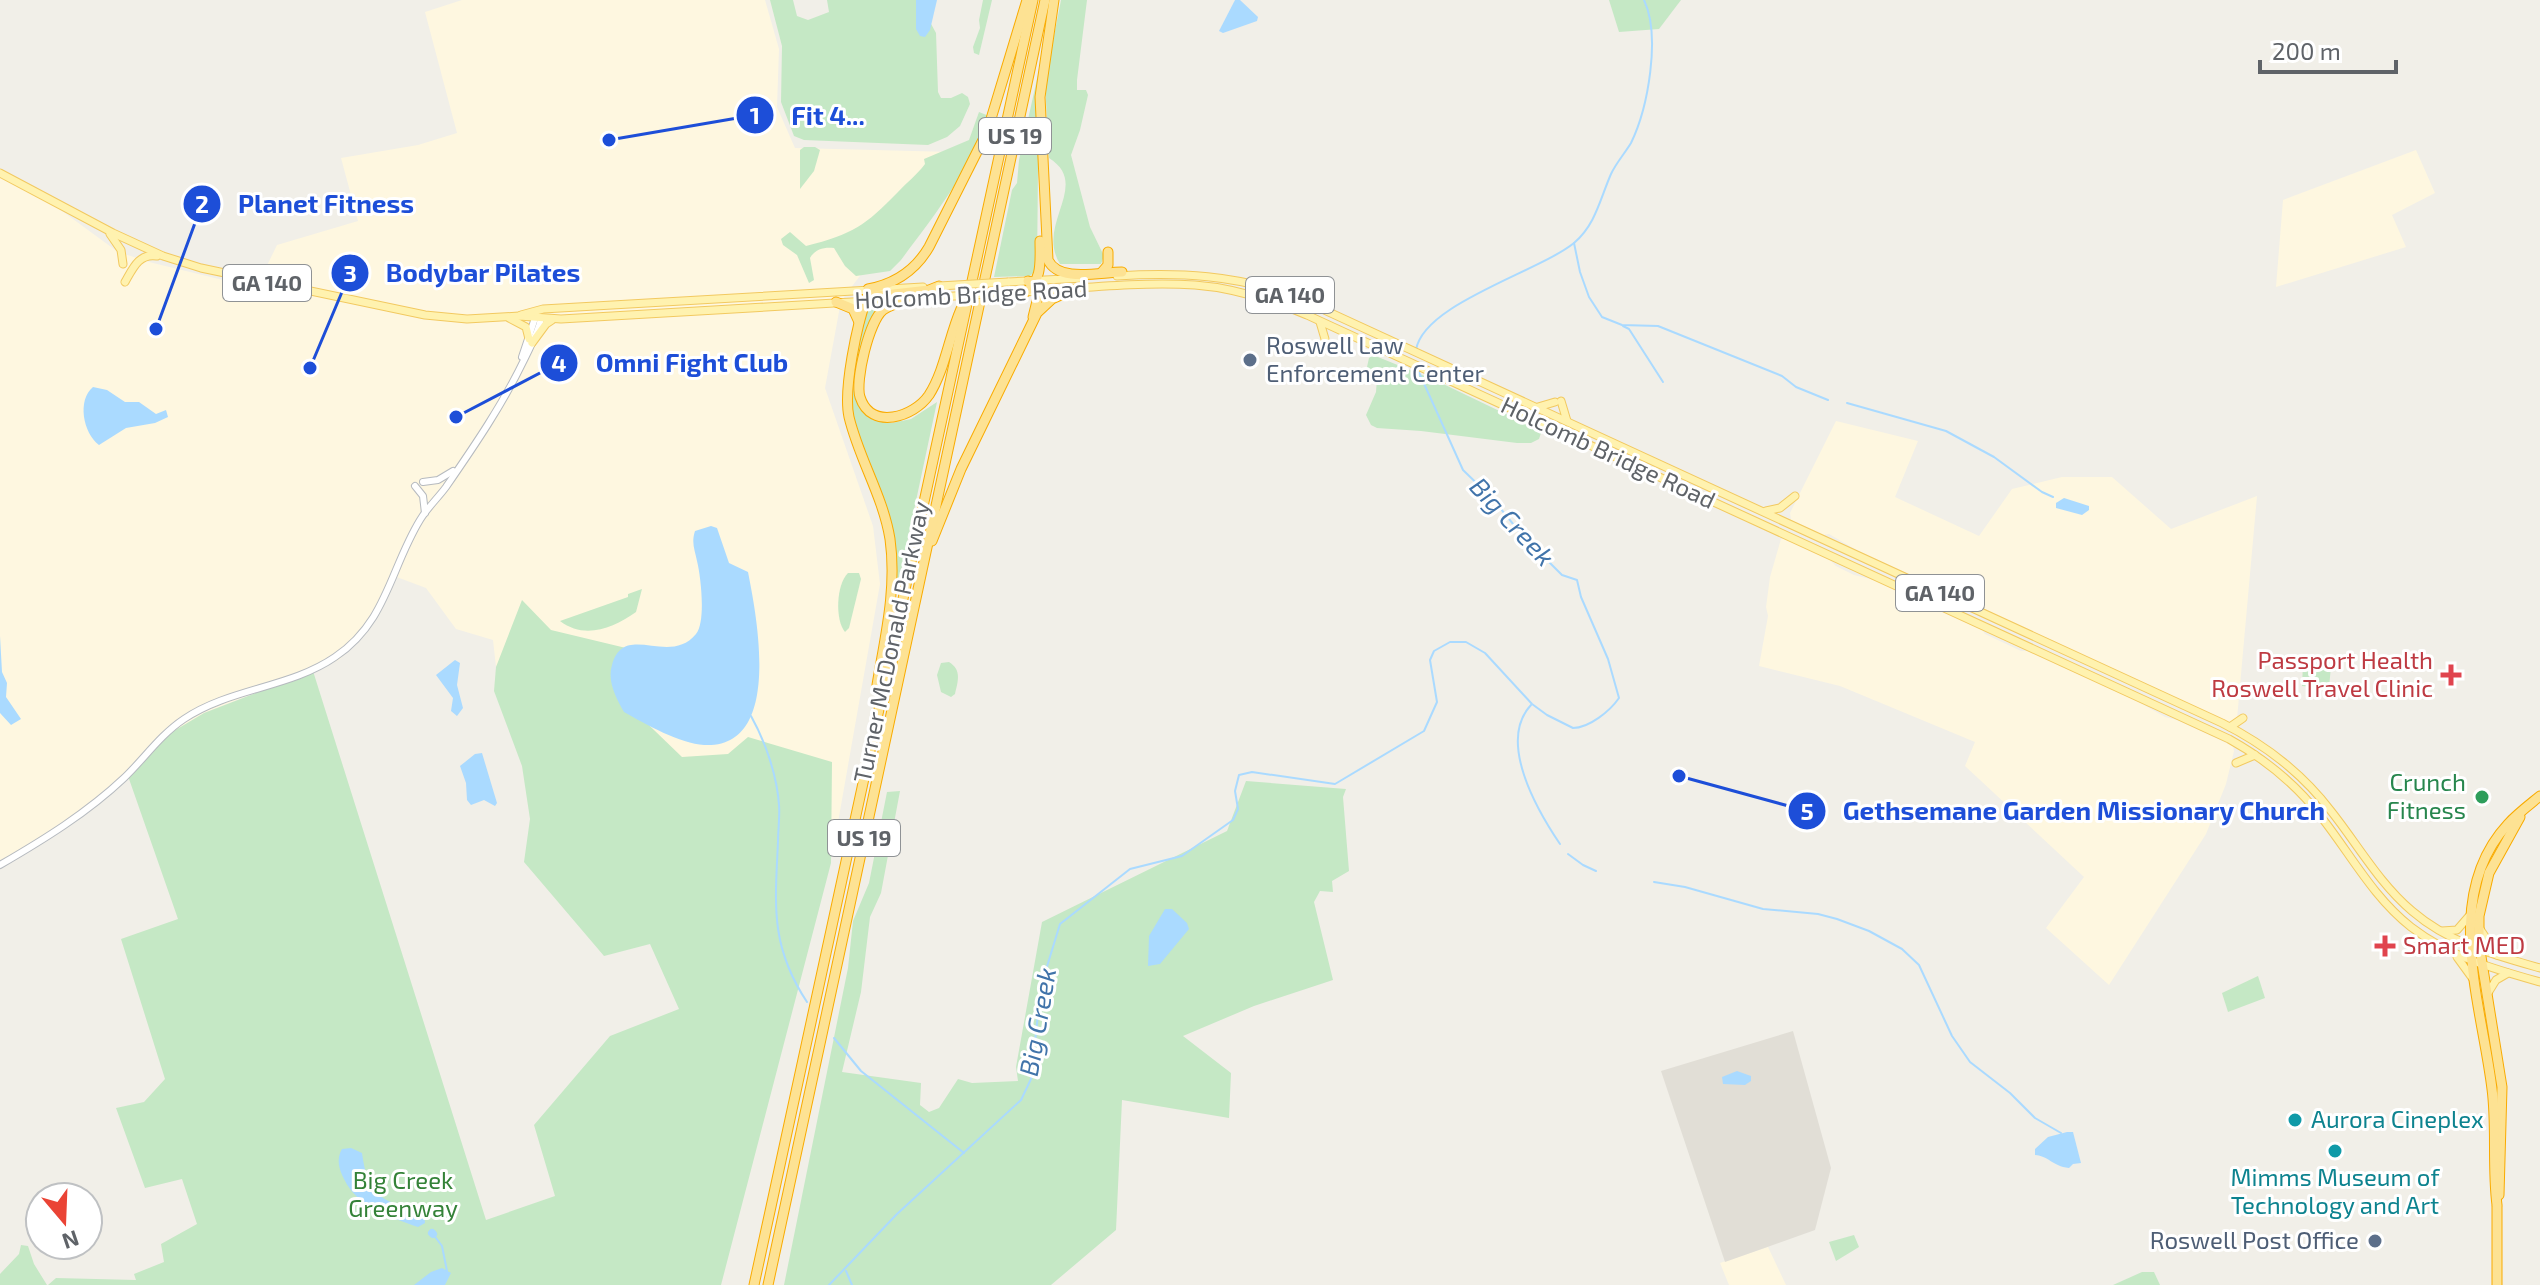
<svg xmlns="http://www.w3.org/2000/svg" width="2540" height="1285" viewBox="0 0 2540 1285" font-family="'Exo 2',sans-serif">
<rect width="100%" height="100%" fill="#f1efe8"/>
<!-- commercial -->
<g fill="#fef7e0">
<polygon points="462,0 765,0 779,49 777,107 795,148 953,152 841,301 825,388 873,526 880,584 837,828 817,869 498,663 496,667 493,640 456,629 426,588 394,576 362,636 339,660 204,713 128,776 45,839 0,866 0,173 32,189 118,252 153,263 256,288 277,245 358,221 341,158 418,145 457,133 425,12"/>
<polygon points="2416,150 2435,193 2392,215 2406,247 2276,287 2283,200"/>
<polygon points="1836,421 1918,441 1895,497 1979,536 2012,489 2062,477 2112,477 2171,529 2257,496 2237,719 2230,723 1988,611 1923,578 1913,576 1860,552 1829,534 1823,535 1791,520 1790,513"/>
<polygon points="1781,539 1786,539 1830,560 1836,566 1854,575 1874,580 1982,630 1985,634 2021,651 2028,651 2135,700 2165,717 2177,720 2233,746 2234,751 2226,784 2206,834 2109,985 2046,928 2084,877 1965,766 1975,742 1840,686 1759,666 1768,616 1766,607 1770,577"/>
<polygon points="1768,1247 1786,1285 1729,1285 1720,1263"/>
</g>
<!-- education -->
<polygon fill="#e1ded6" points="1793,1031 1831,1168 1815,1230 1725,1262 1661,1071"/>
<!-- green -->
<g fill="#c5e8c5">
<polygon points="770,0 793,0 797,16 808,20 829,12 827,0 918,0 936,33 938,92 941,98 951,98 962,93 968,97 970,104 960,126 947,137 928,145 804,140 794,136 781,102 782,46"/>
<polygon points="983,0 992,0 979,55 974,53 973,47 980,28 979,20"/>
<path d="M1061,0H1087L1077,80V90H1086L1088,95L1080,130L1071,155L1090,227L1104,256L1101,264H1060C1035,224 1092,185 1049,158L1045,82Z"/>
<polygon points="1609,0 1681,0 1659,29 1619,32"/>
<polygon points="1039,70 1037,269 1030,276 994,277 1012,190 1017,183 1019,160"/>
<path d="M979,112L989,116C969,172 936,213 901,260L890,271L856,276L845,266L834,248C824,247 815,249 810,258L814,280L809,283L797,255L783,245L781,239L790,232L806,246C853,234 865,226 898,192C907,182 917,175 925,164L924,159L969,140Z"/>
<polygon points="804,147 815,147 820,150 814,171 800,189 800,150"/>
<polygon points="883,304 868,324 854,378 853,388 857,403 873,420 892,423 911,419 937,402 896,595 894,553 852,420 852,374 867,306"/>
<polygon points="1373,355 1437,381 1535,428 1541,433 1539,439 1531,443 1517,443 1421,431 1377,428 1371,425 1366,415 1376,392 1377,378 1367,367 1369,358"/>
<path d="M848,573H859L861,579L849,628L845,632C835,620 836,585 848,573Z"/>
<path d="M642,589L636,612C613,628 585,640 560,621L628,597V594Z"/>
<polygon points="522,600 551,630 626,648 627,704 682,757 728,754 748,737 832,762 831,863 721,1285 48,1285 56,1278 136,1280 134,1274 164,1262 161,1244 197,1224 182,1179 145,1188 116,1108 144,1102 165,1079 121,939 178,919 128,776 167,735 204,713 313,671 486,1220 555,1196 534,1125 610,1036 679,1009 650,944 604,956 524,862 530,819 522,766 494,691 496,667"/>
<path d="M949,662C962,670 958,681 955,694L951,697L941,692L937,675L941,663Z"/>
<polygon points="2303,664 2331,666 2329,688 2302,686"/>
<polygon points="1246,781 1346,789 1343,797 1349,871 1332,881 1333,892 1320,891 1314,902 1333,980 1254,1006 1183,1036 1231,1073 1229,1118 1122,1100 1116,1230 1051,1285 784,1285 848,968 853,921 869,883 887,792 900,791 881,893 870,917 861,992 842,1072 921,1083 920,1105 929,1112 939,1108 958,1079 972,1083 1018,1081 1016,1067 1042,922 1227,831"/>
<polygon points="2258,976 2265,998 2228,1012 2222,993"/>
<polygon points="1854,1235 1859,1247 1836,1261 1829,1242"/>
<polygon points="21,1245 28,1246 34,1264 47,1285 0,1285 0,1274 19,1254"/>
<polygon points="2142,1272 2154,1272 2160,1285 2113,1285"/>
</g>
<!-- water -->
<g fill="#aadaff">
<polygon points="916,0 937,0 930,30 925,37 920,36 916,29"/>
<polygon points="1235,0 1240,0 1258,17 1257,21 1223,33 1219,31"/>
<path d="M93,387L107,390L125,402H139L156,414L166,410L168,417L155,423L126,428L99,445C83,433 77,400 93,387Z"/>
<polygon points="2064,498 2089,506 2089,510 2082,515 2056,508 2056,503"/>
<path d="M711,526L717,528L729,563L748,572C757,618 783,749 704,745C681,744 645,724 624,712C616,698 607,681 612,665C624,621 669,667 696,634C706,622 701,577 697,561C695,550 691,543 695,531Z"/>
<polygon points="0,636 2,672 7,683 6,697 21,719 11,725 0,713"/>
<polygon points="455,660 460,663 457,685 463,708 457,716 451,711 453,698 436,675"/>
<polygon points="482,753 497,803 495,806 484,800 471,805 467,800 466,783 460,766 475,754"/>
<polygon points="1165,909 1172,909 1187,923 1189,929 1160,964 1148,966 1149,936"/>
<polygon points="1737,1071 1751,1076 1751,1081 1745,1085 1723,1084 1722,1077"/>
<path d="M2067,1132H2073L2081,1163L2073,1164L2069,1168C2052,1166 2049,1156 2035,1155V1149L2048,1137Z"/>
<path d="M351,1148L362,1153C367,1190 379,1206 419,1206L424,1212L425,1223L418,1227C390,1217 358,1208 344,1179C339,1169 336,1159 342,1149Z"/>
<polygon points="442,1268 451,1273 445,1285 414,1285 431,1272"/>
</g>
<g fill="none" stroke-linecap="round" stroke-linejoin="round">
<!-- stream -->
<g stroke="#aadaff" stroke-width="2">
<polyline points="1574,243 1580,272 1589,297 1602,317 1622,325 1658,326 1782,376 1796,387 1828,400"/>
<polyline points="1623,326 1629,329 1663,382"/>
<path d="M1416,350C1423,304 1538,272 1574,243C1596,224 1600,199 1611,174C1616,163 1625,153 1631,143C1648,108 1661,36 1644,0"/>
<polyline points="1847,403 1946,431 1994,457 2042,492 2053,497"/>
<path d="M1531,705C1497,741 1537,810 1560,844"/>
<path d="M751,716C765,741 777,775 779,805C780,817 778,829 778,842C775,905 770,946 807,1002"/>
<polyline points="1568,854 1583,865 1596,871"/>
<polyline points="1654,882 1685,887 1763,909 1818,914 1837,919 1869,931 1902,949 1919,965 1952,1036 1970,1062 2010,1093 2035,1118 2061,1133"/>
<polyline points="834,1038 861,1071 964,1153"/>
<polyline points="433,1234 442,1246 447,1271"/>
<polyline points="846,1271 852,1285"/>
<path d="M829,1285L897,1214L1021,1100L1031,1079L1041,986L1060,924L1130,869L1182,856L1233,820L1238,809L1235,791L1239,775L1252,772L1335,784L1424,731L1437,702L1430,660L1434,651L1450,642H1466L1485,653L1532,704L1547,715L1573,728C1589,728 1610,711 1619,698L1608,659L1581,597L1577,580L1562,575L1522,535L1492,498L1463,470L1417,368"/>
</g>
<!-- river -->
<polyline stroke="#aadaff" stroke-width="8" points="432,1233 433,1234"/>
<!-- secondary casing -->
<g stroke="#b6babf" stroke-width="8">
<g id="secondary">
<polyline points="522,357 535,318"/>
<polyline points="423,482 438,480 453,471"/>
<polyline points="415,486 423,496 425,513"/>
<path d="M0,865C43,840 87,813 124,778C144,759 160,735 184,719C230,688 290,688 335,657C387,622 390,569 420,520C427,508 438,498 446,487C475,445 503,404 525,358C531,345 538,333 541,319"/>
</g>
</g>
<!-- primary casing -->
<g stroke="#f2c960" stroke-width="9">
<g id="primary">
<polyline points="0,173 113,233 163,256 201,268 425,315 467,319 519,316 561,319 903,299"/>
<polyline points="110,234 121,250 123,264"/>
<path d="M1117,276C1179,272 1237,275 1296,297L2222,723C2264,744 2302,773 2331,811C2358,845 2379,883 2412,911C2449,943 2494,955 2540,968"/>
<path d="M125,282C133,268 139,253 157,256"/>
<polyline points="1008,282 1084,278"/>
<path d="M1006,293C1066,290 1135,281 1195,285C1234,288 1272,300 1307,315L2229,739C2265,759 2297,785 2322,818C2351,855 2373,897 2411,927C2450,957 2494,969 2540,982"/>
<polyline points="521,315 543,309 923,287"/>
<polyline points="509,318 526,327 529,339"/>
<polyline points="1320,322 1325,339"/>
<polyline points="532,343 546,324 552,320"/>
<polyline points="1561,401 1567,421"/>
<polyline points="1538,407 1555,402"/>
<polyline points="1766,511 1780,508 1795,496"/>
<polyline points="2230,727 2243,718"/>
<polyline points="2236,763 2255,755"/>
<polyline points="2480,929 2497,955"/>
<polyline points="2442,931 2457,930 2470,915"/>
<polyline points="2457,957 2473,979"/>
<polyline points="2488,993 2496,980 2508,973"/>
</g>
</g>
<!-- highway casing -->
<g stroke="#f9ab00" stroke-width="11">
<g id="highway">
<path d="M1054,0L1040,97L1048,260C1059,283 1100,272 1122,272"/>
<polyline points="1102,272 1108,265 1108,252"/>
<polyline points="1028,281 1036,286 1038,297 1033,317"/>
<path d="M868,289C895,284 915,271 929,247L987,132L1027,0"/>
<path d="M1024,293C1043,281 1040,261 1040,241"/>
<path d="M923,298C910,301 893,302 883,310C869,321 855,381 860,397C871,431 914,417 929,395C945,370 949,336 961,309"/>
<polyline points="836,302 853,309 859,322"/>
<polyline points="932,541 961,469 1037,313 1052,299 1072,290"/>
<path d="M877,685C885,637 897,589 890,539C883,496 859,459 849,417C843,390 857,324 867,297L929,290L939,286"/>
<polyline points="2499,1195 2502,1087 2479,944 2479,916 2489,873 2520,817"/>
<path d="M2497,1205C2492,1166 2497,1127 2492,1089C2482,1005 2441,896 2508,824C2517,814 2529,805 2540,796"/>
<polyline points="754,1285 1033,0"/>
<polyline points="768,1285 1045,0"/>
<polyline points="2497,1285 2497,1207"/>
</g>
</g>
<!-- secondary -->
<use href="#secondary" stroke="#fff" stroke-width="6"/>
<!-- primary -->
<use href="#primary" stroke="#fff2af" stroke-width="7"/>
<!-- highway -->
<use href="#highway" stroke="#fde293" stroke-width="9"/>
<!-- primary-bridge casing -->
<g stroke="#f2c960" stroke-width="9" stroke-linecap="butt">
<g id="primary-bridge">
<polyline points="939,286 1008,282"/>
<polyline points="937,297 1006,293"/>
</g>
</g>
<!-- primary-bridge -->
<use href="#primary-bridge" stroke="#fff2af" stroke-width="7"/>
</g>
<!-- markers -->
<g fill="#5c6f8a" stroke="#fff" stroke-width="3">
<circle cx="1250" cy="360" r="8"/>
<circle cx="2375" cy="1241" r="8"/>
</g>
<g fill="#e0444e" stroke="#fff" stroke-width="3">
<path d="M2447 663h8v8h8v8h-8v8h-8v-8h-8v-8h8z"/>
<path d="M2381 934h8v8h8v8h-8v8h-8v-8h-8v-8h8z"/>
</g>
<circle fill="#2e9e5b" stroke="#fff" stroke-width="3" cx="2482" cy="797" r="8"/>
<g fill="#0f9aa8" stroke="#fff" stroke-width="3">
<circle cx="2295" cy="1120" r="8"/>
<circle cx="2335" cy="1151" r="8"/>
</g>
<g text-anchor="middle" stroke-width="6" stroke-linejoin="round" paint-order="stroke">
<!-- shield labels -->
<g fill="#fff" stroke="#8f9295" stroke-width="2">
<rect x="979" y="118" width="72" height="36" rx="6"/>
<rect x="223" y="265" width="88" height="36" rx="6"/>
<rect x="1246" y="277" width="88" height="36" rx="6"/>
<rect x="1896" y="575" width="88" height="36" rx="6"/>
<rect x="828" y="820" width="72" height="36" rx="6"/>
</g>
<g font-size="22" font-weight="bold" fill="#5f6368">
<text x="1015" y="144">US 19</text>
<text x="267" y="291">GA 140</text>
<text x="1290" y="303">GA 140</text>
<text x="1940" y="601">GA 140</text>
<text x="864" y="846">US 19</text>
</g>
<!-- street labels -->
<g font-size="24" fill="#5f6368" stroke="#fff">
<text transform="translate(971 295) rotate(-3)" y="8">Holcomb Bridge Road</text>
<text transform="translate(1608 453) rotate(25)" y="8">Holcomb Bridge Road</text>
<text transform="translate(892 642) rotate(-78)" y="8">Turner McDonald Parkway</text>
</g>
<!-- service labels -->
<g font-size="24" fill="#4e5e75" stroke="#fff" text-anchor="start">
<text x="1266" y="354">Roswell Law<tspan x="1266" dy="28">Enforcement Center</tspan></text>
<text x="2359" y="1249" text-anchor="end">Roswell Post Office</text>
</g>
<!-- health labels -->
<g font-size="24" fill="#be3a42" stroke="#fff" text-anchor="end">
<text x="2433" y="669">Passport Health<tspan x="2433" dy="28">Roswell Travel Clinic</tspan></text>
<text x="2403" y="954" text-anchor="start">Smart MED</text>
</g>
<!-- leisure labels -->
<g font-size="24" fill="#27864d" stroke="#fff" text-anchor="end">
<text x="2466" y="791">Crunch<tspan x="2466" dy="28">Fitness</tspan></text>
</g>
<!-- culture labels -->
<g font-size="24" fill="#0d838f" stroke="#fff" text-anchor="start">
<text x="2311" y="1128">Aurora Cineplex</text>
<text x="2335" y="1186" text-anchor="middle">Mimms Museum of<tspan x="2335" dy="28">Technology and Art</tspan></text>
</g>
<!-- park labels -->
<g font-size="24" fill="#348238" stroke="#fff">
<text x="403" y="1189">Big Creek<tspan x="403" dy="28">Greenway</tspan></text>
</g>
<!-- water labels -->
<g font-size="26" font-style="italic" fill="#4174aa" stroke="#fff">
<text transform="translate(1512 522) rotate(47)" y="9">Big Creek</text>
<text transform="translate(1038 1022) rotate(-80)" y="9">Big Creek</text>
</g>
</g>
<!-- callouts -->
<path fill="none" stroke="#1d4ed8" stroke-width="3" d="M609 140L755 115M156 329L202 204M310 368L350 273M456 417L559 363M1679 776L1807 811"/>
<g fill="#1d4ed8" stroke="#fff" stroke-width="3">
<circle cx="609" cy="140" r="8"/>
<circle cx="156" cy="329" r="8"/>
<circle cx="310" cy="368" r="8"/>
<circle cx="456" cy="417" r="8"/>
<circle cx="1679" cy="776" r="8"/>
<circle cx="755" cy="115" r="20"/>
<circle cx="202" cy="204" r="20"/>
<circle cx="350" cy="273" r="20"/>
<circle cx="559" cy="363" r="20"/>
<circle cx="1807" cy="811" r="20"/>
</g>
<g font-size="24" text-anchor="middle" font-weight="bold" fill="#fff">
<text x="755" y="124">1</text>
<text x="202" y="213">2</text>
<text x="350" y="282">3</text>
<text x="559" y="372">4</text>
<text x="1807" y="820">5</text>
</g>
<g font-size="26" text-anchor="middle" font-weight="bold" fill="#1d4ed8" stroke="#fff" stroke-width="6" stroke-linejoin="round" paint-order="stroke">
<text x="828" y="125">Fit 4...</text>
<text x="326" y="213">Planet Fitness</text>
<text x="483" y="282">Bodybar Pilates</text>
<text x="692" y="372">Omni Fight Club</text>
<text x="2084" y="820">Gethsemane Garden Missionary Church</text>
</g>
<!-- north arrow -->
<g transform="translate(64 1221) rotate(161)"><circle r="38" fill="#ffffff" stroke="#bfc1c3" stroke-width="2"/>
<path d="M0-6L14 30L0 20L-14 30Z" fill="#ea4335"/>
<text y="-12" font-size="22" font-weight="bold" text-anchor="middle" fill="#5f6368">N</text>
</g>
<!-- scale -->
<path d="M2260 60v12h136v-12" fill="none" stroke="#5f6368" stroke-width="4"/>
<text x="2272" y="60" font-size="24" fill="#5f6368" stroke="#ffffff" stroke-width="6" paint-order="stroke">200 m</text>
</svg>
